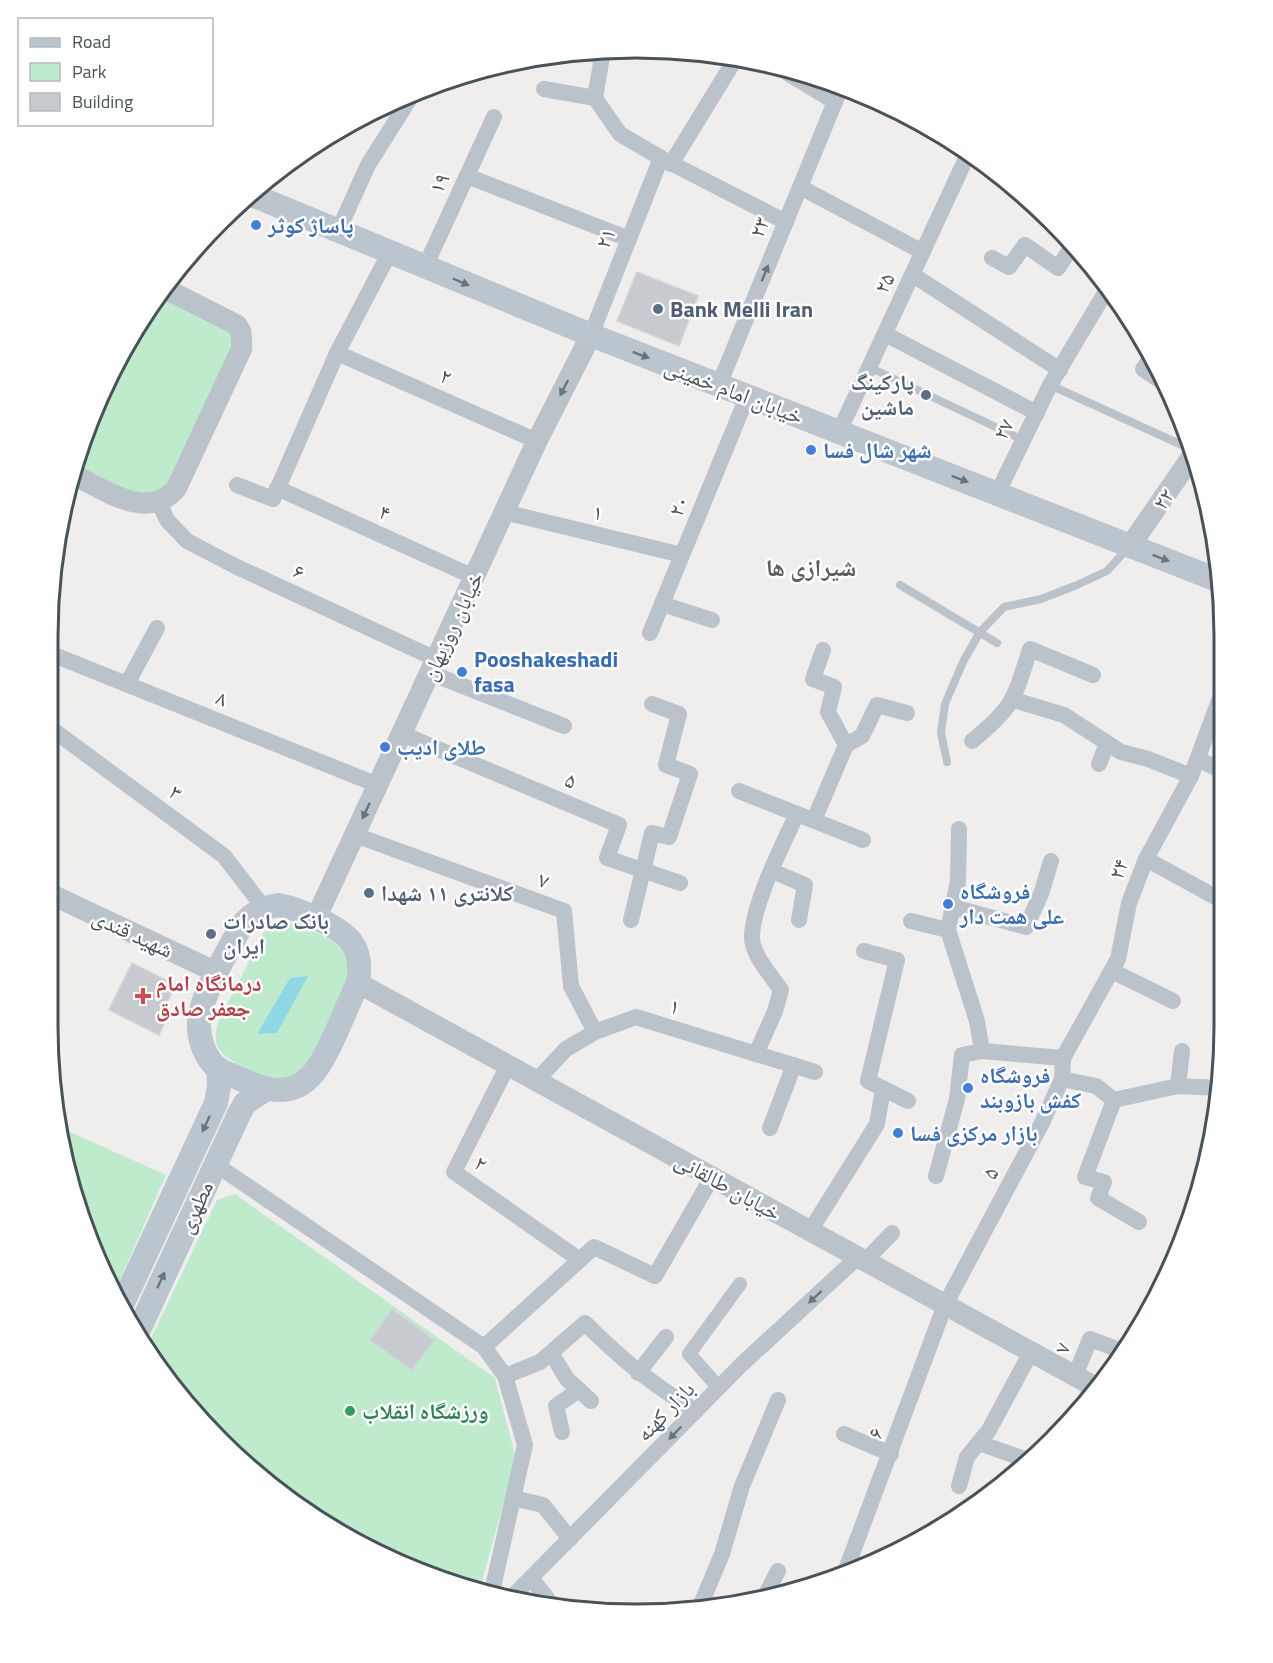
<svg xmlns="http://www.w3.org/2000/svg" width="1273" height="1663" viewBox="0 0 1273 1663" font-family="'Titillium Web','Noto Naskh Arabic',sans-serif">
<rect width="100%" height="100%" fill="#f0eded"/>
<!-- green -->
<g fill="#beebcc">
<polygon points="161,292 230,327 236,346 171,484 143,500 74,468 109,376"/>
<path d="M294,923C311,931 338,939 347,957C351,966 351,975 348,984C342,1004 305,1078 284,1082C270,1085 229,1063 220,1050C213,1041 216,1030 219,1020L264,932L278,924Z"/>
<polygon points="61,1128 166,1175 115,1291 68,1179"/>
<polygon points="235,1194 495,1378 516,1459 479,1592 447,1584 343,1536 221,1443 147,1347 217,1200"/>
</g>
<!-- water -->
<polygon fill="#8ed9e5" points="308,976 277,1033 257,1034 290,978"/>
<!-- building -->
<g fill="#c7cbd0" stroke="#d2d4d8" stroke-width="1.5">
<polygon points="637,272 698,296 679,346 617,321"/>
<polygon points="132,963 176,985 164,1008 170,1011 159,1035 109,1010"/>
<polygon points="392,1309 434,1340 412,1370 370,1340"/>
</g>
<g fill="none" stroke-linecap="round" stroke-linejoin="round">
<!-- service -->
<g stroke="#b9c3c9" stroke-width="8">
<polyline points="869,367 1023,440"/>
<polyline points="1050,385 1195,451"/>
<polyline points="900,585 997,643"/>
<polyline points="947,762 941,733 945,704 963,662 980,632 1004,607 1041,599 1077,585 1107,571 1128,548"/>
</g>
<!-- pedestrian -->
<polyline stroke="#b9c3c9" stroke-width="14" points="719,1388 689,1354 740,1284"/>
<!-- minor -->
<g stroke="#b9c3c9" stroke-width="16">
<polyline points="603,51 595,98 620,134 661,158 786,222"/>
<polyline points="588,53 602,56 606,51"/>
<polyline points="789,74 835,102"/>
<polyline points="544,89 595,98"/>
<polyline points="671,164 736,58"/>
<polyline points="467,176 629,239"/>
<polyline points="800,187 923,252"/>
<polyline points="338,231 368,165 414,92"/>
<polyline points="1070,249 1084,258"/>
<polyline points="992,258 1009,267 1025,245 1058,268 1073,245"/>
<polyline points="425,267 494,117"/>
<polyline points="913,275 1060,370"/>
<polyline points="885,334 1037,413"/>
<polyline points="591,335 661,158"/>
<polyline points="337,353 537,441"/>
<polyline points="1150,359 1143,369 1161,381"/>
<polyline points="719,385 841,87"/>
<polyline points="839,432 969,152"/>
<polyline points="237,485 273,499 337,353 390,252"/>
<polyline points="277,488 474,577"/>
<polyline points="997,494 1050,385 1108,288"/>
<polyline points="159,503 167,520 187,541 237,567 436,659"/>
<polyline points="504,512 682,555"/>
<polyline points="662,604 712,620"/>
<polyline points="650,633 747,397"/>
<polyline points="49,653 378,785"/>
<polyline points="430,673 564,726"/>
<polyline points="127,684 157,628"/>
<polyline points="1014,700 1064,715 1121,752 1148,759 1191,776"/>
<polyline points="49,727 224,856 264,908"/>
<polyline points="402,734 619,825 607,858 680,883"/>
<path d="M972,741C1014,707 1014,699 1030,649L1093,675"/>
<polyline points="846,745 862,736 877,705 907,713"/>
<polyline points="1198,759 1220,770"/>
<polyline points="1099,764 1107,743"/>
<polyline points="739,791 863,840"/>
<polyline points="814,820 846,745 828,712 834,687 813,679 823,650"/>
<polyline points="959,829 958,881 948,930 977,1021 982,1051 1063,1058"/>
<polyline points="355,835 564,911 571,986 595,1032"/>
<polyline points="1146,859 1219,899"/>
<polyline points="772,871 805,885 799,920"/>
<polyline points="953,907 1026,927 1041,894 1051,861"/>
<polyline points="631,920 652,833 669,837 690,774 666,765 679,714 652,704"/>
<polyline points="911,921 948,930"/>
<polyline points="864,951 897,960 868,1081 908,1101"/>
<polyline points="1112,971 1173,1001"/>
<path d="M756,1054L775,1011L781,990C771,975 752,955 752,937C752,906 783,843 797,814"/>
<polyline points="508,1065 454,1172 580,1260"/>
<polyline points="1062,1079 1096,1086 1114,1100 1178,1086 1220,1088"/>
<polyline points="536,1081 566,1049 595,1032 636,1017 815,1072"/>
<polyline points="1178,1086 1182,1051"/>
<polyline points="1114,1100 1085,1177 1104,1182 1098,1198 1139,1222"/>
<polyline points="770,1128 794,1065"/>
<polyline points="215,1164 484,1347 505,1376 525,1445 491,1596"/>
<polyline points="936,1176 957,1099 962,1055 982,1051"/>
<polyline points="810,1231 877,1124 883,1089"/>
<polyline points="865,1261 892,1233"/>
<polyline points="484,1347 594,1247 655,1276 712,1177"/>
<polyline points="551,1353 567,1379 591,1401"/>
<polyline points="638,1373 666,1337"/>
<path d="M505,1376L540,1362L585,1323C621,1359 653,1385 696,1411"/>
<polyline points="1075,1376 1090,1339 1125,1352"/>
<polyline points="562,1432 556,1406 579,1390"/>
<polyline points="844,1434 891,1454"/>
<polyline points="979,1443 1030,1461"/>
<polyline points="959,1486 967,1457 989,1430 1031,1352"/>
<polyline points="513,1498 543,1505 570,1539"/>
<polyline points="844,1575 945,1305 1042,1123 1062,1079 1063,1058 1118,959 1129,903 1146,859 1191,776 1220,698"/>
<polyline points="531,1578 553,1606"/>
<polyline points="765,1596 778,1571"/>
<polyline points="509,1600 742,1364 858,1257"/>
<polyline points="699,1609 722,1554 742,1486 778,1400"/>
</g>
<!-- tertiary -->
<g stroke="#b9c3c9" stroke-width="21">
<path d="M72,474C104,489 146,522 176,489L242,348L241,332L237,325L164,288"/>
<polyline points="1130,546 1195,452"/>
<polyline points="48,893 218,973"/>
<polyline points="316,918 537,441 591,335"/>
<polyline points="358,983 1097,1388"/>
</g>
<!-- secondary -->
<g stroke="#bac5ce" stroke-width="24">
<polyline points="252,195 591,335 1220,581"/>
<path d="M278,905C293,907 304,913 318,919C349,934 364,946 358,983C346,1007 328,1059 310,1077C288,1099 262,1089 238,1078C232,1075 223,1072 217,1068C205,1058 198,1038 199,1022C201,994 228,952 241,926C252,913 262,908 278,905Z"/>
<polyline points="121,1307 216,1103 219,1086 218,1068"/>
<polyline points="137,1334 239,1114 245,1103 265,1090"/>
</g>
</g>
<!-- one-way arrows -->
<defs><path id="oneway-solid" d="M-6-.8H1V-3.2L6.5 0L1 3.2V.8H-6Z" transform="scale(1.5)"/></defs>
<g fill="#69747b">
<use href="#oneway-solid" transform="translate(765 273) rotate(-68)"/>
<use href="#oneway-solid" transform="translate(564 388) rotate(117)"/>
<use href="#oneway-solid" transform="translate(366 811) rotate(115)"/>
<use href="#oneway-solid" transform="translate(815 1297) rotate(137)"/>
<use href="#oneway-solid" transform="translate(675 1433) rotate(134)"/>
</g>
<g fill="#6a747c">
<use href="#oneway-solid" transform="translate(461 282) rotate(23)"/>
<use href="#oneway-solid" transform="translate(641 355) rotate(21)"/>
<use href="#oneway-solid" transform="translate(960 479) rotate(21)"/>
<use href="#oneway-solid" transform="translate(1161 558) rotate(21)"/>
<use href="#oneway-solid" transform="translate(206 1124) rotate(115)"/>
<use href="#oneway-solid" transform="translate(161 1280) rotate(-65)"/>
</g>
<!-- markers -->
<g fill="#3f7fe0" stroke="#fff" stroke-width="2">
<circle cx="256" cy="225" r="6"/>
<circle cx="811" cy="450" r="6"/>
<circle cx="462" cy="672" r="6"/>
<circle cx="385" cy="747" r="6"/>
<circle cx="948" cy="904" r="6"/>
<circle cx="968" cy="1088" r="6"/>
<circle cx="898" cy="1133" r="6"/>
</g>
<g fill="#5c6f8a" stroke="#fff" stroke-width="2">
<circle cx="658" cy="309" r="6"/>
<circle cx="926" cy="395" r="6"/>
<circle cx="369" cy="893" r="6"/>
<circle cx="211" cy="934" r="6"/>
</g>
<path fill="#e0444e" stroke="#fff" stroke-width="2" d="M140 987h6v6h6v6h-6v6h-6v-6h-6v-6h6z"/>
<circle fill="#2e9e5b" stroke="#fff" stroke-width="2" cx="350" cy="1411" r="6"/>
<g text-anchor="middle" stroke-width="5" stroke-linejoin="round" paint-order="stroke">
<!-- street labels -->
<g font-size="22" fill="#475259" stroke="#fff">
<text transform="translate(439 183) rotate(-65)" y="8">۱۹</text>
<text transform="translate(759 227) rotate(-68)" y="8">۲۳</text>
<text transform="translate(605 238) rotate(-68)" y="8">۲۱</text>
<text transform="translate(884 283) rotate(-65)" y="8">۲۵</text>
<text transform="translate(446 376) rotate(24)" y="8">۲</text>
<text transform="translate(734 391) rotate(21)" y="8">خیابان امام خمینی</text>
<text transform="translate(1003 429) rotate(-64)" y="8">۲۷</text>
<text transform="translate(1163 499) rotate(-55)" y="8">۲۲</text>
<text transform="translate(678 506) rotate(-68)" y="8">۲۰</text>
<text transform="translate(385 512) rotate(24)" y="8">۴</text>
<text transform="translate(598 512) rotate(13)" y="8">۱</text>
<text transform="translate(299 571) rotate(25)" y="8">۶</text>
<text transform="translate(452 626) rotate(-65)" y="8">خیابان روزبهان</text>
<text transform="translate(222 698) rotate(22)" y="8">۸</text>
<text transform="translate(571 780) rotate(23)" y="8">۵</text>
<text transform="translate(176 792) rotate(37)" y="8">۳</text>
<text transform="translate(1118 869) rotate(-69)" y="8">۲۴</text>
<text transform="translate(544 880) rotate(20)" y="8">۷</text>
<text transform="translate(133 933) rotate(25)" y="8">شهید قندی</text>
<text transform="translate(675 1006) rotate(19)" y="8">۱</text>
<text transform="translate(481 1163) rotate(35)" y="8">۲</text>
<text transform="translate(990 1173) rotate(-62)" y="8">۵</text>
<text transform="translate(728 1186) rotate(29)" y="8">خیابان طالقانی</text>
<text transform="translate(195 1207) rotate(-65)" y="8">مطهری</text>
<text transform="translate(1062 1348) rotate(-68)" y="8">۷</text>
<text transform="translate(665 1411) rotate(-46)" y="8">بازار کهنه</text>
<text transform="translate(875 1433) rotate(-71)" y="8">۶</text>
</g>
<!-- shop labels -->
<g font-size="22" font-weight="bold" fill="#366cbe" stroke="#fff" text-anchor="start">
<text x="268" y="233">پاساژ کوثر</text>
<text x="823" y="458">شهر شال فسا</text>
<text x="474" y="667">Pooshakeshadi<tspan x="474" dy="25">fasa</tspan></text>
<text x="397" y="755">طلای ادیب</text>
<text x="960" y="899">فروشگاه<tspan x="960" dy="25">علی همت دار</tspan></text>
<text x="980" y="1083">فروشگاه<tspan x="980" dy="25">کفش بازوبند</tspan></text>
<text x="910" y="1141">بازار مرکزی فسا</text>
</g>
<!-- service labels -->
<g font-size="22" font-weight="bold" fill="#4e5e75" stroke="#fff" text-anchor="start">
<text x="670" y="317">Bank Melli Iran</text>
<text x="914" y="390" text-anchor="end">پارکینگ<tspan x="914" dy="25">ماشین</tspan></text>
<text x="381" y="901">کلانتری ۱۱ شهدا</text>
<text x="223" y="929">بانک صادرات<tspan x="223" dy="25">ایران</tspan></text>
</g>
<!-- health labels -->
<g font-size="22" font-weight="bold" fill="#be3a42" stroke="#fff" text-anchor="start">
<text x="156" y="991">درمانگاه امام<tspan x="156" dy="25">جعفر صادق</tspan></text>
</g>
<!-- leisure labels -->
<g font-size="22" font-weight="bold" fill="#27864d" stroke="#fff" text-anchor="start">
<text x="362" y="1419">ورزشگاه انقلاب</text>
</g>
<!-- neighbourhood labels -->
<g font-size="24" font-weight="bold" fill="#5a5e62" stroke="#fff">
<text x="811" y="576">شیرازی ها</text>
</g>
</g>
<!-- crop -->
<path d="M0 0H1273V1663H0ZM636 58H636A578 578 0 0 1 1214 636V1026A578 578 0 0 1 636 1604H636A578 578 0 0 1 58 1026V636A578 578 0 0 1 636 58Z" fill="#fff" fill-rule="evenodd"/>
<path fill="none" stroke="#475259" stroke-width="3" d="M636 58H636A578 578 0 0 1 1214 636V1026A578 578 0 0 1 636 1604H636A578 578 0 0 1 58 1026V636A578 578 0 0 1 636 58Z"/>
<!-- legend -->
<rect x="18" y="18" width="195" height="108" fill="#ffffff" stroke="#b5babd" stroke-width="1.5"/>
<rect x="30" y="38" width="30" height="9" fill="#bac5ce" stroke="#b5babd" stroke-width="1.5"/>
<text x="72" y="48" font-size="18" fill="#475259">Road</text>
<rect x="30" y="63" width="30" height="18" fill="#beebcc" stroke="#b5babd" stroke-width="1.5"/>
<text x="72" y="78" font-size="18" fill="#475259">Park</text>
<rect x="30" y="93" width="30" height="18" fill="#c7cbd0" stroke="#b5babd" stroke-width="1.5"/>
<text x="72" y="108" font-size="18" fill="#475259">Building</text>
</svg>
